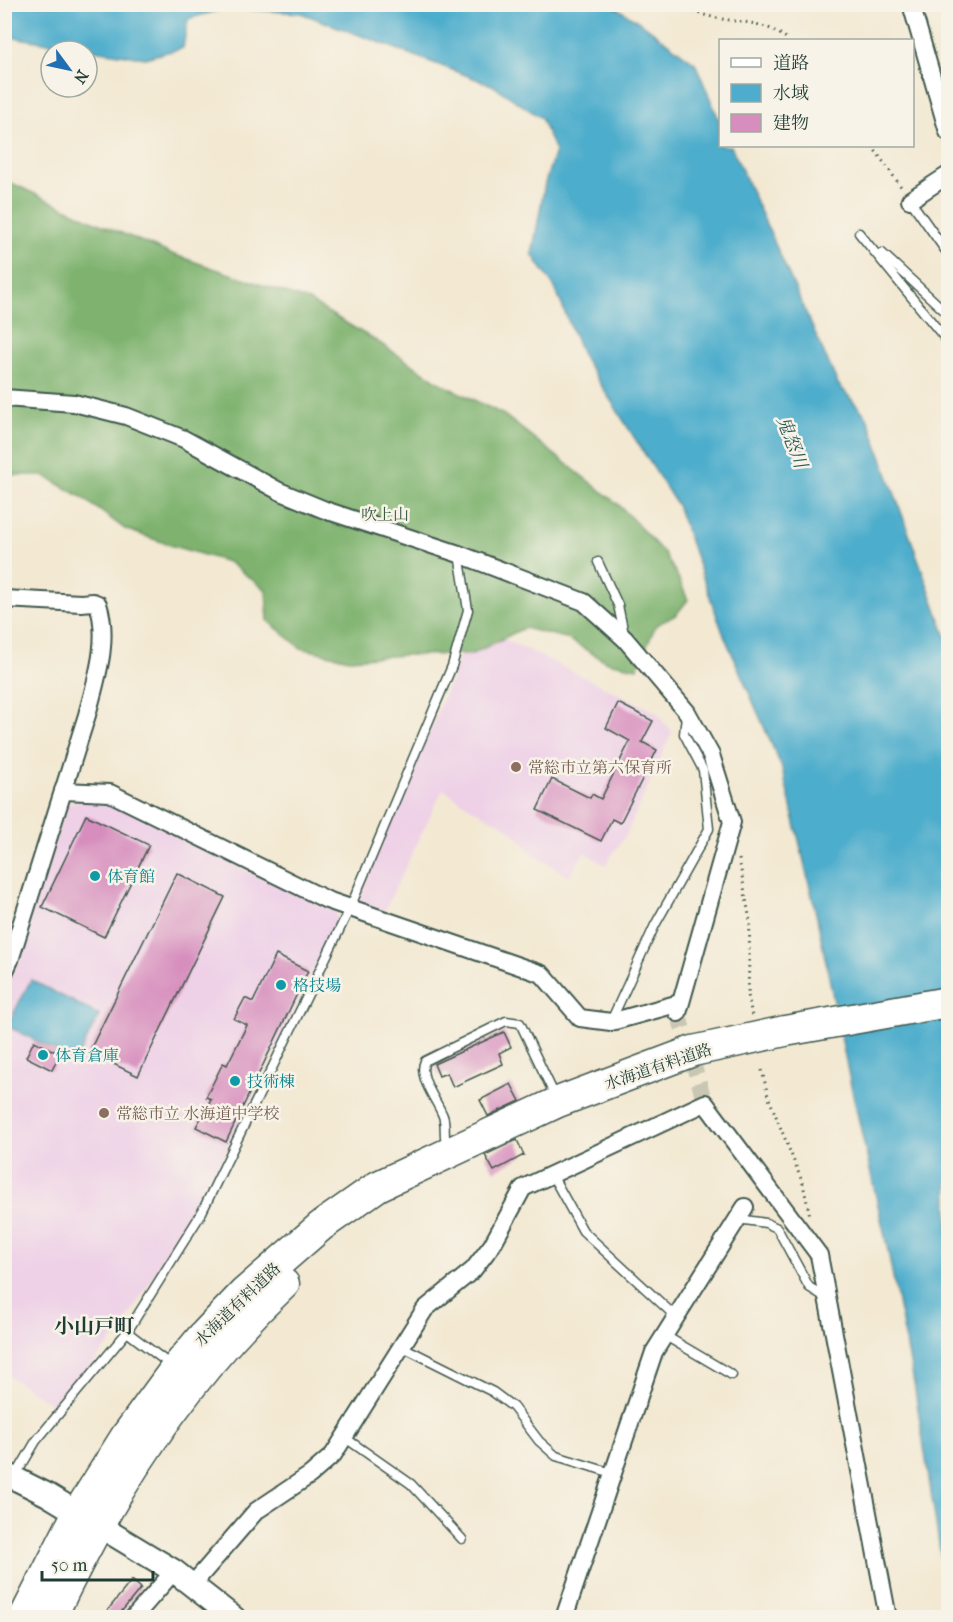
<svg xmlns="http://www.w3.org/2000/svg" width="953" height="1622" viewBox="0 0 953 1622" font-family="'IM FELL French Canon','Noto Serif JP',serif">
<rect width="100%" height="100%" fill="#f7f3e8"/>
<filter id="ink" filterUnits="userSpaceOnUse"><feTurbulence type="fractalNoise" baseFrequency=".0167" numOctaves="2"/><feDisplacementMap in="SourceGraphic" scale="12" xChannelSelector="R" yChannelSelector="G"/><feConvolveMatrix kernelMatrix="1 2 1 2 8 2 1 2 1" color-interpolation-filters="sRGB"/></filter>
<filter id="wash" filterUnits="userSpaceOnUse"><feTurbulence type="fractalNoise" baseFrequency=".008" numOctaves="4" result="noise"/><feDisplacementMap in="SourceGraphic" scale="24" xChannelSelector="R" yChannelSelector="G"/><feGaussianBlur stdDeviation="1.35" result="paint"/><feColorMatrix in="noise" values="0 0 0 0 0 0 0 0 0 0 0 0 0 0 0 0 0 1.4 0 .05"/><feComposite in="paint" operator="in"/></filter>
<g filter="url(#wash)">
<rect width="100%" height="100%" fill="#f3e9d3"/>
<!-- built -->
<g fill="#eed0e7" fill-rule="evenodd">
<path d="M469,629L507,640L656,712L672,732L626,835L605,865L584,852L569,877L535,855L507,827L468,806L443,789L383,914L356,905L450,682ZM618,703L653,721L642,742L657,750L620,823L612,819L601,841L574,814L568,826L537,810L553,779L583,794L589,802L592,794L601,799L630,741L606,728Z"/>
<path d="M107,799L260,877L335,911L338,919L230,1144L191,1215L123,1326L58,1408L5,1374V989L13,970L25,950L31,933L26,928L67,803ZM177,873L225,897L137,1076L89,1052ZM276,955L308,971L275,1039L235,1020L244,999L253,1002ZM240,1038L270,1053L226,1142L197,1127L211,1099L206,1096L222,1063L227,1065ZM34,1041L60,1054L52,1070L26,1057Z"/>
</g>
<!-- forest -->
<polygon fill="#7eb26e" stroke="#4e7851" stroke-width="1.5" points="5,180 100,224 169,253 309,301 378,342 440,383 504,415 619,505 664,553 677,575 688,600 676,615 656,625 637,668 607,662 566,638 524,628 472,654 406,655 349,659 301,648 268,621 266,590 228,562 173,546 125,529 80,496 43,475 13,475 5,480"/>
<!-- water -->
<g fill="#4eadcc" stroke="#367580" stroke-width="1.5">
<polygon points="610,4 640,22 695,63 720,122 720,146 731,146 838,384 867,417 948,642 948,1588 943,1569 914,1383 886,1241 850,1081 816,913 782,768 723,633 677,505 582,355 555,288 532,254 545,183 555,151 541,118 492,85 301,13 226,8 188,19 183,48 145,58 17,38 5,38 5,5"/>
<polygon points="31,980 99,1015 76,1061 7,1026"/>
</g>
<g id="blocks">
<!-- building -->
<g fill="#d78ebe">
<polygon points="618,703 653,721 642,742 657,750 620,823 612,819 601,841 537,810 552,779 590,798 592,794 601,799 630,741 606,728"/>
<polygon points="86,815 149,845 104,937 42,907"/>
<polygon points="177,873 225,897 138,1076 89,1052"/>
<polygon points="276,955 308,971 226,1142 196,1127 211,1099 206,1097 223,1063 227,1065 247,1025 234,1019 245,998 253,1002"/>
<polygon points="504,1032 511,1047 499,1053 503,1064 453,1087 447,1073 439,1076 434,1064"/>
<polygon points="34,1041 60,1054 52,1070 26,1057"/>
<polygon points="511,1084 520,1101 488,1116 480,1100"/>
<polygon points="517,1140 524,1155 494,1171 485,1155"/>
<polygon points="132,1580 141,1588 117,1617 102,1617"/>
</g>
</g>
</g>
<g filter="url(#ink)">
<use href="#blocks" fill-opacity="0" stroke="#3f574c" stroke-width="1.5"/>
<g fill="none" stroke-linecap="round" stroke-linejoin="round">
<!-- street-tunnel -->
<polyline stroke="#c9c7b3" stroke-width="16" stroke-dasharray="16 8" stroke-linecap="butt" points="678,1013 705,1103"/>
<!-- lane casing -->
<g stroke="#3f574c" stroke-width="11">
<g id="lane">
<polyline points="910,200 948,254"/>
<polyline points="859,233 948,342"/>
<polyline points="882,253 948,314"/>
<polyline points="598,562 618,605 624,634"/>
<polyline points="611,1021 655,925 709,829 703,770 684,734 686,716"/>
<path d="M448,1149C442,1138 447,1127 443,1116C437,1100 417,1077 425,1061L506,1021L520,1023L555,1096"/>
<polyline points="552,1175 583,1231 675,1316"/>
<polyline points="738,1219 766,1223 777,1228 809,1287 825,1297"/>
<polyline points="127,1332 164,1360"/>
<polyline points="664,1335 732,1375"/>
<polyline points="401,1346 493,1392 513,1407 539,1441 556,1456 612,1473"/>
<polyline points="344,1437 411,1484 462,1539"/>
<polyline points="15,1477 36,1441 127,1332 201,1214 350,908 452,666 468,610 459,554"/>
</g>
</g>
<!-- street casing -->
<g stroke="#3f574c" stroke-width="20">
<g id="street">
<polyline points="911,4 948,132"/>
<polyline points="910,200 948,175"/>
<polyline points="4,398 74,403 126,416 184,439 279,491 325,510 459,554 584,602 625,639 687,712 711,755 732,822 678,1013"/>
<path d="M4,599L81,603L93,602L98,604C110,640 96,680 87,715L10,960L4,973"/>
<polyline points="63,791 110,793 327,900 542,974 580,1018 611,1022 680,1003"/>
<polyline points="193,1584 256,1511 310,1475 333,1455 425,1309 473,1270 492,1245 523,1188 705,1103 819,1255 888,1618"/>
<polyline points="133,1618 174,1571"/>
<polyline points="564,1618 654,1352 745,1207"/>
</g>
</g>
<!-- secondary casing -->
<g stroke="#3f574c" stroke-width="26">
<polyline id="secondary" points="4,1473 48,1495 174,1571 234,1618"/>
</g>
<!-- highway casing -->
<g stroke="#3f574c" stroke-width="33">
<g id="highway">
<polyline points="24,1618 77,1514 126,1436 172,1373 201,1338 244,1293 321,1226 378,1186 558,1102 693,1051 785,1031 948,1002"/>
<path d="M51,1618C109,1494 184,1378 284,1284"/>
</g>
</g>
<!-- path -->
<g stroke="#3f574c" stroke-width="3" stroke-dasharray="1.5 4.5" stroke-linecap="butt">
<path d="M670,4C686,9 701,15 717,18C747,24 762,20 789,40"/>
<polyline points="872,146 902,188"/>
<polyline points="739,859 750,921 748,995 752,1016"/>
<polyline points="762,1070 768,1096 803,1184 810,1216"/>
</g>
<!-- lane -->
<use href="#lane" stroke="#fff" stroke-width="8"/>
<!-- street -->
<use href="#street" stroke="#fff" stroke-width="16"/>
<!-- secondary -->
<use href="#secondary" stroke="#fff" stroke-width="22"/>
<!-- highway -->
<use href="#highway" stroke="#fff" stroke-width="30"/>
</g>
</g>
<!-- markers -->
<g fill="#8d6e63" stroke="#f7f3e8" stroke-width="2">
<circle cx="516" cy="767" r="6"/>
<circle cx="104" cy="1113" r="6"/>
</g>
<g fill="#0f9aa8" stroke="#f7f3e8" stroke-width="2">
<circle cx="95" cy="876" r="6"/>
<circle cx="281" cy="985" r="6"/>
<circle cx="43" cy="1055" r="6"/>
<circle cx="235" cy="1081" r="6"/>
</g>
<g text-anchor="middle" stroke-width="5" stroke-linejoin="round" paint-order="stroke">
<!-- park labels -->
<g font-size="16" fill="#385a43" stroke="#f7f3e8">
<text x="385" y="520">吹上山</text>
</g>
<!-- education labels -->
<g font-size="16" fill="#785e54" stroke="#f7f3e8" text-anchor="start">
<text x="528" y="773">常総市立第六保育所</text>
<text x="116" y="1119">常総市立 水海道中学校</text>
</g>
<!-- culture labels -->
<g font-size="16" fill="#0d838f" stroke="#f7f3e8" text-anchor="start">
<text x="107" y="882">体育館</text>
<text x="293" y="991">格技場</text>
<text x="55" y="1061">体育倉庫</text>
<text x="247" y="1087">技術棟</text>
</g>
<!-- street labels -->
<g font-size="16" fill="#1f3d34" stroke="#f7f3e8">
<text transform="translate(658 1066) rotate(-19)" y="6">水海道有料道路</text>
<text transform="translate(237 1304) rotate(-44)" y="6">水海道有料道路</text>
</g>
<!-- water labels -->
<g font-size="18" font-style="italic" fill="#2b595a" stroke="#f7f3e8">
<text transform="translate(792 442) rotate(69)" y="6">鬼怒川</text>
</g>
<!-- quarter labels -->
<g font-size="20" font-weight="bold" fill="#1f3d34" stroke="#f7f3e8">
<text x="94" y="1333">小山戸町</text>
</g>
</g>
<!-- margin -->
<rect width="953" height="1622" fill="none" stroke="#f7f3e8" stroke-width="24"/>
<!-- legend -->
<rect x="719" y="39" width="195" height="108" fill="#f7f3e8" stroke="#a1aaa0" stroke-width="1.5"/>
<rect x="731" y="58" width="30" height="9" fill="#ffffff" stroke="#a1aaa0" stroke-width="1.5"/>
<text x="773" y="69" font-size="18" fill="#1f3d34">道路</text>
<rect x="731" y="84" width="30" height="18" fill="#4eadcc" stroke="#a1aaa0" stroke-width="1.5"/>
<text x="773" y="99" font-size="18" fill="#1f3d34">水域</text>
<rect x="731" y="114" width="30" height="18" fill="#d78ebe" stroke="#a1aaa0" stroke-width="1.5"/>
<text x="773" y="129" font-size="18" fill="#1f3d34">建物</text>
<!-- north arrow -->
<g transform="translate(69 69) rotate(123)"><circle r="28" fill="#f7f3e8" stroke="#a1aaa0" stroke-width="1.5"/>
<path d="M0-4.5L10 22L0 15L-10 22Z" fill="#1f6fb2"/>
<text y="-9" font-size="16" font-weight="bold" text-anchor="middle" fill="#1f3d34">N</text>
</g>
<!-- scale -->
<path d="M42 1571v9h111v-9" fill="none" stroke="#1f3d34" stroke-width="3"/>
<text x="51" y="1571" font-size="18" fill="#1f3d34" stroke="#f7f3e8" stroke-width="4.5" paint-order="stroke">50 m</text>
</svg>
